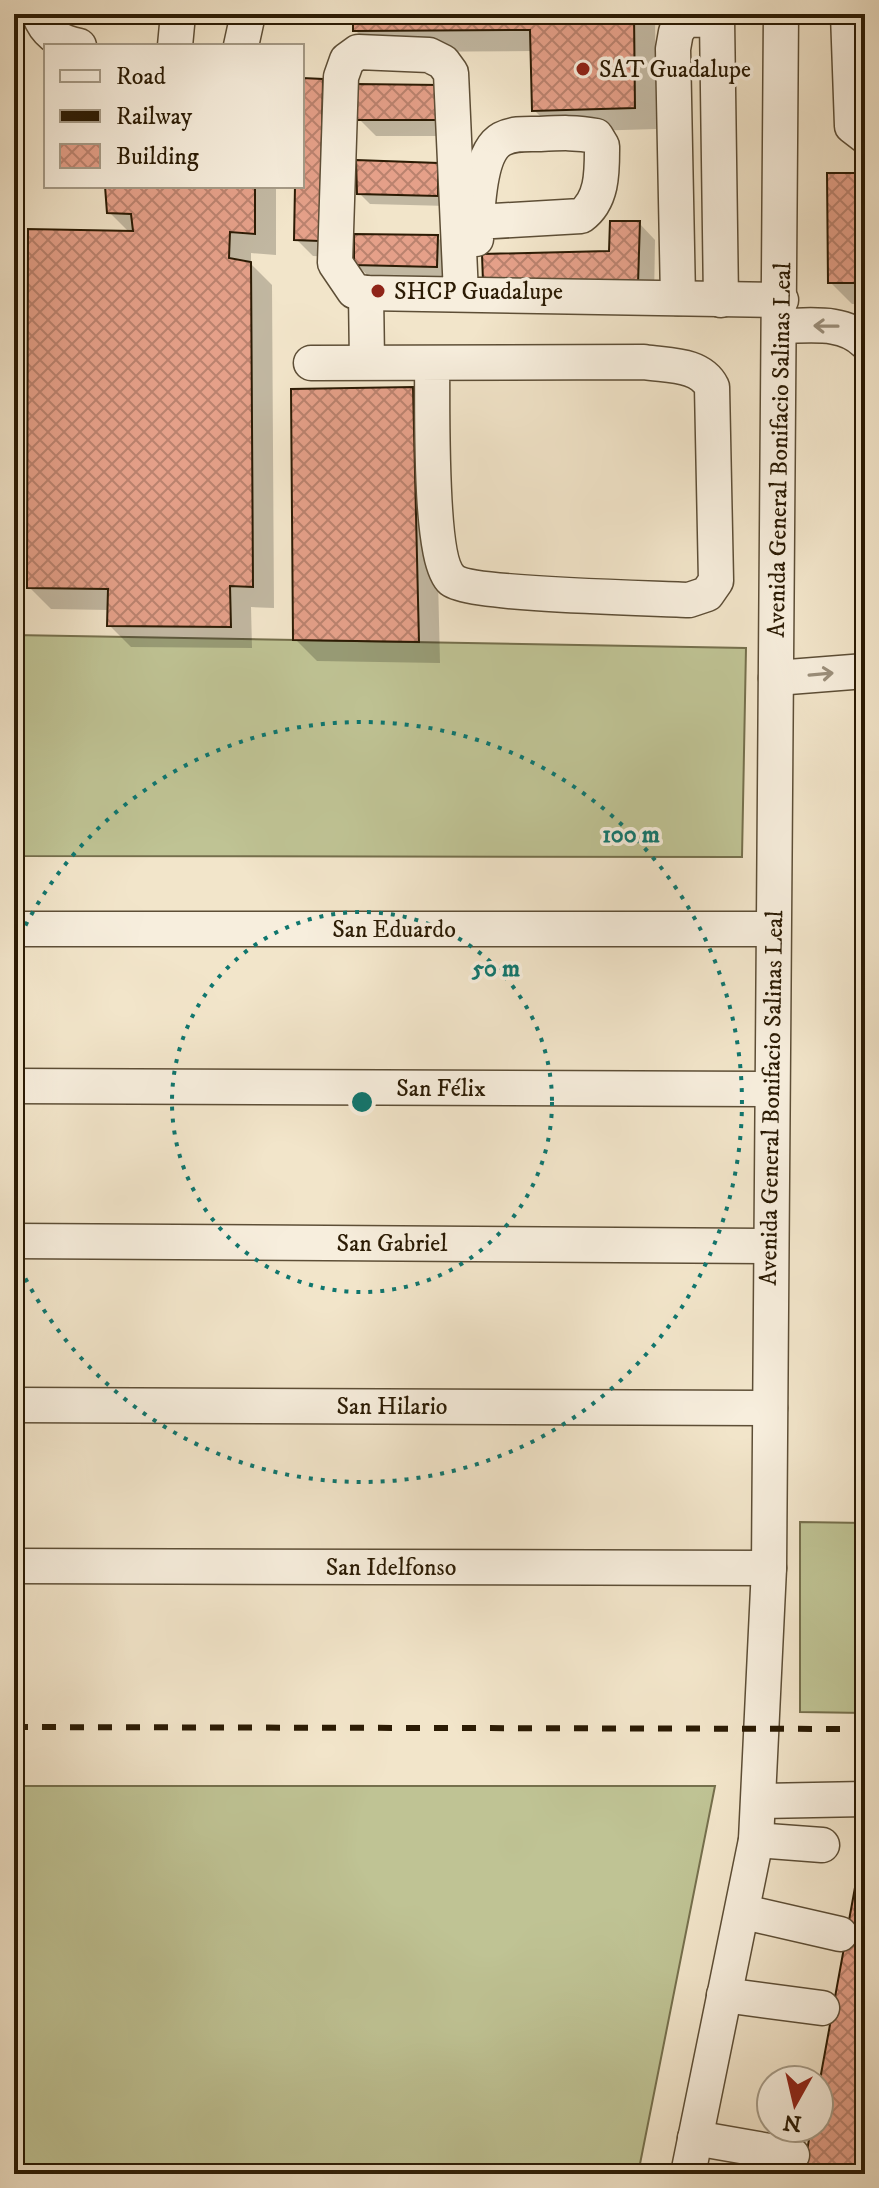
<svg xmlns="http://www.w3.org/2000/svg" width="879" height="2188" viewBox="0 0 879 2188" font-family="'IM FELL DW Pica',serif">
<defs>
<pattern id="building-cross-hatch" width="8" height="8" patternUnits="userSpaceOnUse" patternTransform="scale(2)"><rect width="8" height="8" fill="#e5a089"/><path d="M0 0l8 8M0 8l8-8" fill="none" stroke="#ba826e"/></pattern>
</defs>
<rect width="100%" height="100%" fill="#f2e5ca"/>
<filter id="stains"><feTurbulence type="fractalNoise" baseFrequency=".0025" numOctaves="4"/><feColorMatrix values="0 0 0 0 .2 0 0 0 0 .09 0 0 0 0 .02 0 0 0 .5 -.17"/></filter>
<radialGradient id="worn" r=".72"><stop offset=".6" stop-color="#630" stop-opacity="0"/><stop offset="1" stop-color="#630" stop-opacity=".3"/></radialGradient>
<!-- grass -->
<g fill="#bfc394" stroke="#756f4c" stroke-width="2">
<polygon points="14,635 746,648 742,857 14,856"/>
<polygon points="800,1522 865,1523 865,1713 800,1712"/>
<polygon points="14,1786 715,1786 638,2174 14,2174"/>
</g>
<!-- shadow -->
<g fill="#0003">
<polygon points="355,14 713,14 655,14 656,129 556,132 534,110 533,51 377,52 355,30"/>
<polygon points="302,81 322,81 339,98 336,257 313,256 296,239 297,186 302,186"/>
<polygon points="439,87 457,136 376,136 359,119"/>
<polygon points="437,165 448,176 448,206 370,204 359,193"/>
<polygon points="865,175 865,304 852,304 830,282"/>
<polygon points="107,186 276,186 276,255 251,253 251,264 272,285 274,608 251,607 252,648 131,647 109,625 109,610 51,609 29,587 130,233 109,212"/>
<polygon points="639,223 655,240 654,300 611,253"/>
<polygon points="437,237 448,248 447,277 368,276 356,264"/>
<polygon points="412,389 434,411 440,663 317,661 295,639"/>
</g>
<!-- building -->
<g fill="url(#building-cross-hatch)" stroke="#2b1b04" stroke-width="2">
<polygon points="353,14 634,14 635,108 532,111 530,30 353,31"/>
<polygon points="302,78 323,79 320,241 294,240 295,186 302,186"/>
<polygon points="357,84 440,85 441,120 357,120"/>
<polygon points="356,160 438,163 438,196 357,194"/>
<polygon points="827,173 865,173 865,283 828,283"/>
<polygon points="105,186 255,186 255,234 230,232 229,258 251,262 253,587 230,586 231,627 107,626 108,589 27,588 28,229 133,231 131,214 107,213"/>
<polygon points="610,221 640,221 638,284 483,282 482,254 609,251"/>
<polygon points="354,234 438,235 437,267 354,265"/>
<polygon points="413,387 419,642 293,640 291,389"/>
<polygon points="862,1849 865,1849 865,2174 803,2174 811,2128 819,2128 819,2085"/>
</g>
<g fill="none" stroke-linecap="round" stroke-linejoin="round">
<!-- minor casing -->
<g stroke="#5d4e36" stroke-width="37">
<g id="minor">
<path d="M39,14C46,33 59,42 79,46"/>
<polyline points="848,14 852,126 865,136"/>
<polyline points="175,46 178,14"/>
<polyline points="241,46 248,14"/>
<path d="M476,239C477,214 478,152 502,139C514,133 526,134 539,134C559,133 577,132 596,136L602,146C602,171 603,200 581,216L477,222"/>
<polyline points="366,293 367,362"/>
<polyline points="461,294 451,73 443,62 429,55 358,52 347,60 341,77 335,263 354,291 366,293 781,300"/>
<polyline points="678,298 673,49 676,32 685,20 717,19 721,300"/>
<path d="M781,326C810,326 843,320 865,342"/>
<path d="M311,363L644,362C667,366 700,363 712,387L716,581L707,594L689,600C653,598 471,595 452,580C428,559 433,401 432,363"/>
<polyline points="776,678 865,671"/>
<polyline points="14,929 773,929"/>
<polyline points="14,1086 771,1089"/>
<polyline points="14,1241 769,1246"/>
<polyline points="14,1405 770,1408"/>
<polyline points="14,1566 769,1568"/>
<polyline points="760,1801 865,1799"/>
<polyline points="756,1840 822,1845"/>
<polyline points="744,1912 840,1934"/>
<polyline points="724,1995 822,2008"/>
<polyline points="695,2138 792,2155"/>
<polyline points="688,2174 756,1840 769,1568 781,14"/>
</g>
</g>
<!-- minor -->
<use href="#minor" stroke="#f7eedd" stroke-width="34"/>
<!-- rail -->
<polyline stroke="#2b1b04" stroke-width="6" stroke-dasharray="14 14" stroke-linecap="butt" points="14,1727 865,1729"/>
</g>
<!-- one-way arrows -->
<defs><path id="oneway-shaft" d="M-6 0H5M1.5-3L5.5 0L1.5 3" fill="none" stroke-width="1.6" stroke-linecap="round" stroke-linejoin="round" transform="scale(2)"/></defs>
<g stroke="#9b8f7b">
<use href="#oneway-shaft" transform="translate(826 326) rotate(-179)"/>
<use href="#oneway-shaft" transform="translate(821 674) rotate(-5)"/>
</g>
<!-- distance rings -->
<g fill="none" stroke="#0f766e" stroke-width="4" stroke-dasharray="4 8">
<circle cx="362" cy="1102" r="190"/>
<path d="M15 947A380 380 0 1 1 15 1257"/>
</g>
<!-- markers -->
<g fill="#8f2418" stroke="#f7eedd" stroke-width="3">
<circle cx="583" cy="69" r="8"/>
<circle cx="378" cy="291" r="8"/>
</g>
<g text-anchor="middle" stroke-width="7" stroke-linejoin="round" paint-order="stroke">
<!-- poi labels -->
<g font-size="24" fill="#2b1b04" stroke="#f7eedd" text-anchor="start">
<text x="599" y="77">SAT Guadalupe</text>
<text x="394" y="299">SHCP Guadalupe</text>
</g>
<!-- street labels -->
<g font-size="24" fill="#2b1b04" stroke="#f7eedd">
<text transform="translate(779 450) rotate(-89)" y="8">Avenida General Bonifacio Salinas Leal</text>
<text x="394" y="937">San Eduardo</text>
<text x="441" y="1096">San Félix</text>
<text transform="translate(771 1098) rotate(-89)" y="8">Avenida General Bonifacio Salinas Leal</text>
<text x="392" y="1251">San Gabriel</text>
<text x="392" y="1414">San Hilario</text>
<text x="391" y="1575">San Idelfonso</text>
</g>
</g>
<circle cx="362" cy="1102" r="12" fill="#0f766e" stroke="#f7eedd" stroke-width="4"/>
<g font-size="24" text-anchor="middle" font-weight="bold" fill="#0f766e" stroke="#f7eedd" stroke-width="7" stroke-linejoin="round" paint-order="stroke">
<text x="631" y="842">100 m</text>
<text x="496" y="976">50 m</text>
</g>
<!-- margin -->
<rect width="879" height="2188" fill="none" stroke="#f2e5ca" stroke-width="48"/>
<rect x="16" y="16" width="847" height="2156" fill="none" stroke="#2b1b04" stroke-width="4"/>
<rect x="24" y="24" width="831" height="2140" fill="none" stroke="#2b1b04" stroke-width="2"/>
<!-- legend -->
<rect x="44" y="44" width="260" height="144" fill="#f7eedd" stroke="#a59a86" stroke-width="2"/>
<rect x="60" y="70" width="40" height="12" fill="#f7eedd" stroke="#a59a86" stroke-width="2"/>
<text x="116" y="84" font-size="24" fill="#2b1b04">Road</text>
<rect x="60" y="110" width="40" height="12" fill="#2b1b04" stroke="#a59a86" stroke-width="2"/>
<text x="116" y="124" font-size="24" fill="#2b1b04">Railway</text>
<rect x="60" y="144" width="40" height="24" fill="url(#building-cross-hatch)" stroke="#a59a86" stroke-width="2"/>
<text x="116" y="164" font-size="24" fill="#2b1b04">Building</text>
<!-- north arrow -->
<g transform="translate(795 2104) rotate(188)"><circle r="38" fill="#f7eedd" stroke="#a59a86" stroke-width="2"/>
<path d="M0-6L14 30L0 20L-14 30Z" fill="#8f2418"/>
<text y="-12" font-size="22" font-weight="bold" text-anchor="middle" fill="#2b1b04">N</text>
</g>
<rect width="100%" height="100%" filter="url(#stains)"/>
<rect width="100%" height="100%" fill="url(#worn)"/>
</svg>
